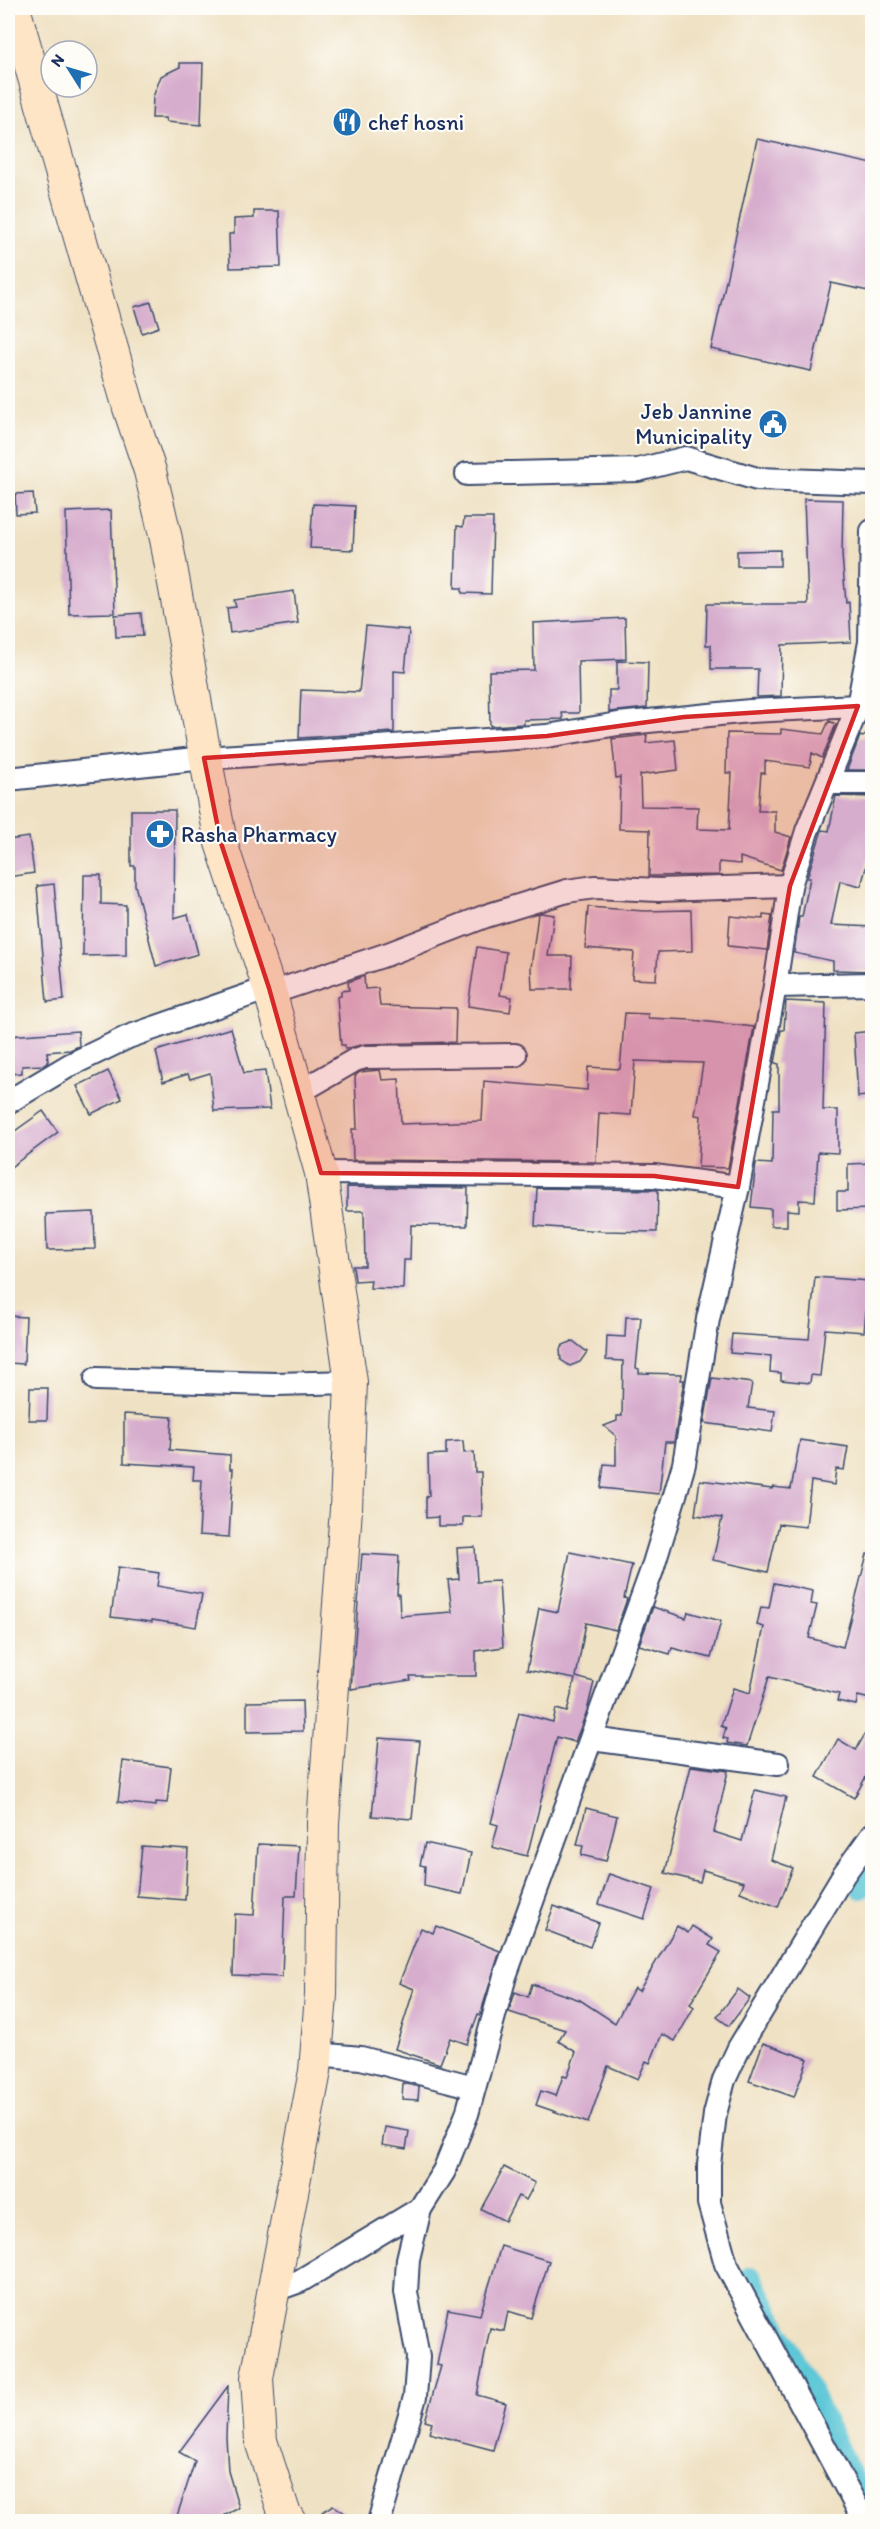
<svg xmlns="http://www.w3.org/2000/svg" width="880" height="2529" viewBox="0 0 880 2529" font-family="Itim,sans-serif">
<rect width="100%" height="100%" fill="#fdfcf7"/>
<filter id="ink" filterUnits="userSpaceOnUse"><feTurbulence type="fractalNoise" baseFrequency=".0167" numOctaves="2"/><feDisplacementMap in="SourceGraphic" scale="12" xChannelSelector="R" yChannelSelector="G"/><feConvolveMatrix kernelMatrix="1 2 1 2 8 2 1 2 1" color-interpolation-filters="sRGB"/></filter>
<filter id="wash" filterUnits="userSpaceOnUse"><feTurbulence type="fractalNoise" baseFrequency=".008" numOctaves="4" result="noise"/><feDisplacementMap in="SourceGraphic" scale="24" xChannelSelector="R" yChannelSelector="G"/><feGaussianBlur stdDeviation="1.35" result="paint"/><feColorMatrix in="noise" values="0 0 0 0 0 0 0 0 0 0 0 0 0 0 0 0 0 1.4 0 .05"/><feComposite in="paint" operator="in"/></filter>
<g filter="url(#wash)">
<rect width="100%" height="100%" fill="#efe1c3"/>
<g fill="none" stroke-linecap="round" stroke-linejoin="round">
<!-- canal -->
<g stroke="#5dc7d7" stroke-width="20">
<polyline points="861,1889 872,1875"/>
<polyline points="751,2276 805,2378 872,2518"/>
</g>
</g>
<g id="blocks">
<!-- building -->
<g fill="#d7adce">
<polygon points="180,63 203,63 201,125 166,122 165,118 152,118 153,97 161,76 180,67"/>
<polygon points="757,139 873,164 873,292 831,283 811,371 711,349"/>
<polygon points="254,211 279,211 281,267 230,268 229,234 234,234 234,219 254,218"/>
<polygon points="151,302 159,327 142,333 134,307"/>
<polygon points="33,493 35,513 16,514 15,494"/>
<polygon points="804,499 843,500 842,555 846,603 849,602 851,642 782,645 781,696 757,697 758,669 711,669 711,645 706,645 707,604 808,604"/>
<polygon points="313,504 355,506 353,550 310,548"/>
<polygon points="111,510 115,613 69,614 66,512"/>
<polygon points="464,518 493,518 491,594 462,593 462,588 455,588 457,526 463,527"/>
<polygon points="780,550 780,566 737,566 737,551"/>
<polygon points="294,591 298,623 230,633 227,608 236,607 234,600"/>
<polygon points="141,613 143,636 116,637 115,615"/>
<polygon points="625,618 626,659 578,661 579,713 562,713 563,719 524,720 524,724 490,726 489,671 534,670 533,623"/>
<polygon points="366,626 409,630 405,672 394,671 394,732 299,738 301,690 359,692"/>
<polygon points="617,661 648,662 647,708 609,712 609,690 617,690"/>
<polygon points="829,721 836,724 822,758 812,753 810,767 765,761 765,773 761,773 758,811 775,811 775,832 791,837 781,870 740,857 740,864 719,862 719,875 649,876 650,830 619,829 620,777 616,778 612,739 647,735 646,743 675,740 678,770 640,775 641,806 698,807 697,829 729,830 732,773 726,773 727,733 781,734 781,729 823,734"/>
<polygon points="873,729 873,770 847,770 860,736 863,737"/>
<polygon points="836,796 873,797 873,842 861,886 840,881 831,925 873,927 873,971 833,970 833,961 794,953 799,917 802,917 810,878 807,878 822,830 829,831"/>
<polygon points="131,810 175,810 174,918 188,914 198,954 156,966 135,885 135,866 131,866"/>
<polygon points="29,837 34,873 8,877 8,840"/>
<polygon points="84,875 101,875 101,904 126,905 126,955 83,956"/>
<polygon points="54,884 64,1000 47,1002 37,886"/>
<polygon points="588,907 644,911 691,910 692,951 658,952 656,980 632,979 634,952 585,948"/>
<polygon points="541,913 554,915 548,956 572,956 571,989 532,989 531,968 538,914"/>
<polygon points="763,915 772,916 767,950 728,946 730,916 763,919"/>
<polygon points="477,947 506,952 500,995 512,997 510,1012 468,1006"/>
<polygon points="364,976 365,989 378,988 380,1006 456,1008 455,1042 365,1044 345,1049 345,1045 341,1045 337,997 341,996 341,991 349,990 348,982"/>
<polygon points="786,1001 826,1003 823,1110 838,1110 838,1153 818,1152 815,1201 799,1200 799,1211 787,1210 787,1226 771,1226 771,1209 751,1207 756,1163 772,1164 773,1109 779,1109 779,1064 775,1063 781,1030 784,1030"/>
<polygon points="625,1013 648,1014 648,1018 691,1020 754,1027 728,1168 698,1167 701,1116 695,1115 703,1063 635,1061 631,1115 599,1113 596,1162 353,1160 352,1129 357,1129 355,1076 360,1072 380,1070 382,1080 399,1079 401,1124 482,1121 484,1081 587,1090 588,1067 620,1069"/>
<polygon points="231,1028 244,1073 265,1071 270,1109 214,1111 210,1073 190,1079 188,1074 163,1082 156,1051"/>
<polygon points="78,1031 79,1046 70,1050 47,1052 48,1062 44,1065 22,1066 22,1073 8,1074 8,1036"/>
<polygon points="873,1031 873,1095 858,1097 854,1033"/>
<polygon points="108,1071 122,1099 91,1114 77,1086"/>
<polygon points="43,1111 58,1132 8,1169 8,1136"/>
<polygon points="873,1163 873,1209 837,1210 837,1192 848,1192 848,1164"/>
<polygon points="347,1187 468,1188 467,1226 411,1225 410,1260 404,1260 403,1289 370,1288 371,1280 355,1281 353,1266 365,1266 364,1211 347,1211"/>
<polygon points="537,1188 658,1190 657,1232 603,1231 535,1226"/>
<polygon points="94,1212 95,1249 47,1250 46,1214"/>
<polygon points="815,1277 869,1281 864,1332 825,1329 820,1376 811,1375 810,1383 781,1380 781,1373 770,1372 771,1356 730,1353 732,1334 809,1339"/>
<polygon points="8,1316 26,1317 24,1364 8,1363"/>
<polygon points="626,1317 641,1317 636,1368 639,1369 639,1373 682,1374 681,1380 684,1380 674,1442 665,1442 659,1494 601,1488 604,1464 616,1465 616,1436 604,1426 617,1421 617,1416 622,1416 623,1361 606,1360 607,1336 625,1337"/>
<polygon points="573,1341 587,1352 580,1362 570,1366 561,1360 560,1349 563,1345"/>
<polygon points="712,1378 752,1383 748,1408 775,1411 772,1432 704,1423"/>
<polygon points="30,1388 48,1388 47,1420 29,1420"/>
<polygon points="124,1414 172,1417 170,1450 230,1455 230,1469 233,1469 229,1537 199,1535 202,1480 193,1480 194,1467 124,1463"/>
<polygon points="800,1440 848,1447 844,1470 836,1469 834,1485 811,1481 806,1527 779,1524 768,1572 713,1560 722,1518 695,1515 700,1480 772,1489 773,1487 791,1489"/>
<polygon points="463,1441 464,1453 474,1452 475,1472 481,1472 482,1517 463,1517 463,1526 438,1526 438,1517 426,1518 426,1497 429,1496 428,1455 446,1454 446,1442"/>
<polygon points="475,1547 477,1582 499,1581 503,1647 476,1651 476,1676 410,1676 411,1680 351,1689 362,1554 399,1556 397,1594 399,1594 400,1616 452,1612 448,1580 459,1579 457,1548"/>
<polygon points="570,1552 632,1565 624,1598 627,1599 616,1630 586,1623 576,1677 594,1682 587,1711 575,1742 557,1737 527,1856 492,1847 498,1825 491,1823 519,1713 553,1722 556,1709 567,1712 575,1679 527,1670 539,1608 558,1612"/>
<polygon points="867,1554 873,1555 873,1689 870,1699 858,1696 856,1705 837,1701 839,1694 769,1677 747,1746 727,1743 728,1739 723,1738 726,1728 721,1726 733,1688 750,1693 764,1627 757,1625 761,1607 769,1608 774,1583 813,1591 811,1604 817,1605 809,1638 843,1647"/>
<polygon points="118,1567 159,1573 157,1586 202,1594 196,1627 152,1620 152,1622 111,1617"/>
<polygon points="653,1607 686,1618 688,1612 721,1621 711,1658 672,1648 670,1654 639,1645"/>
<polygon points="302,1701 303,1731 247,1732 247,1702"/>
<polygon points="873,1720 873,1764 854,1798 817,1777 838,1739 856,1750"/>
<polygon points="379,1738 420,1741 412,1819 372,1816"/>
<polygon points="123,1761 171,1767 167,1803 156,1802 156,1806 118,1802"/>
<polygon points="691,1766 728,1771 714,1832 742,1841 755,1790 786,1797 771,1860 793,1868 778,1907 740,1892 744,1882 703,1870 700,1882 665,1873"/>
<polygon points="586,1808 617,1816 606,1861 581,1855 583,1846 577,1845"/>
<polygon points="425,1843 471,1853 462,1894 424,1886 425,1866 420,1865"/>
<polygon points="258,1844 299,1846 296,1896 285,1896 282,1977 233,1975 235,1914 254,1915"/>
<polygon points="142,1846 188,1849 185,1900 137,1896"/>
<polygon points="609,1874 654,1889 644,1919 599,1904"/>
<polygon points="554,1906 599,1923 590,1947 545,1930"/>
<polygon points="436,1926 500,1951 480,2015 478,2014 467,2044 450,2038 440,2064 395,2049 414,1989 399,1983 421,1928 433,1933"/>
<polygon points="677,1926 688,1933 692,1926 713,1939 709,1945 721,1952 690,2004 694,2007 675,2041 662,2034 650,2063 646,2061 638,2079 608,2066 588,2123 536,2105 541,2091 556,2096 563,2076 567,2077 576,2052 558,2041 565,2030 509,2012 515,1992 528,1997 532,1984 580,2000 615,2023 634,1988 639,1991"/>
<polygon points="738,1989 750,1998 729,2026 717,2017"/>
<polygon points="763,2043 808,2059 794,2097 749,2081"/>
<polygon points="403,2083 419,2087 418,2100 402,2099"/>
<polygon points="385,2127 409,2131 406,2149 382,2145"/>
<polygon points="504,2167 535,2183 526,2200 518,2196 505,2221 481,2209"/>
<polygon points="501,2246 549,2261 531,2318 508,2311 504,2331 490,2328 477,2395 506,2403 493,2450 429,2433 432,2423 425,2421 441,2366 437,2365 448,2309 480,2315"/>
<polygon points="228,2386 226,2437 228,2471 239,2508 225,2515 228,2522 175,2522 195,2461 179,2452"/>
<polygon points="333,2505 358,2522 308,2522"/>
</g>
</g>
</g>
<g filter="url(#ink)">
<use href="#blocks" fill-opacity="0" stroke="#3b4a6d" stroke-width="1.5"/>
<g fill="none" stroke-linecap="round" stroke-linejoin="round">
<!-- street casing -->
<g stroke="#3b4a6d" stroke-width="26">
<g id="street">
<polyline points="467,474 638,470 686,458 757,479 872,483"/>
<polyline points="8,779 204,758 547,736 618,724 750,711 858,706 870,642 872,531"/>
<polyline points="827,783 872,783"/>
<polyline points="775,986 872,984"/>
<polyline points="271,993 388,954 486,916 567,891 595,887 658,890 790,886"/>
<polyline points="298,1093 355,1060 365,1057 515,1055"/>
<polyline points="8,1102 70,1065 128,1037 269,988"/>
<polyline points="321,1173 654,1176 738,1187"/>
<polyline points="96,1379 276,1384 351,1382"/>
<polyline points="592,1739 778,1764"/>
<polyline points="316,2054 361,2058 474,2087"/>
<polyline points="272,2291 300,2281 420,2209 444,2171 467,2114 505,1976 652,1570 675,1495 684,1464 708,1319 738,1187 775,986 790,886 807,831 858,706 872,701"/>
<polyline points="379,2522 415,2397 418,2357 406,2292 408,2259 420,2209"/>
<polyline points="860,2522 858,2509 726,2264 709,2203 709,2164 715,2114 724,2080 739,2048 844,1874 872,1835"/>
</g>
</g>
<!-- secondary casing -->
<g stroke="#3b4a6d" stroke-width="34">
<polyline id="secondary" points="14,8 129,408 150,471 166,539 221,843 269,988 321,1173 351,1382 346,1509 323,1823 321,1995 315,2071 257,2378 261,2441 284,2512 290,2522"/>
</g>
<!-- street -->
<use href="#street" stroke="#fff" stroke-width="22"/>
<!-- secondary -->
<use href="#secondary" stroke="#fde5c5" stroke-width="32"/>
</g>
</g>
<!-- marked area -->
<path fill="#d62828" fill-opacity="0.2" stroke="#d62828" stroke-width="4.5" stroke-linejoin="round" d="M858,706L790,886L738,1187L654,1176L321,1173L269,988L221,843L204,758L547,736L684,717Z"/>
<!-- icons -->
<defs>
<g id="restaurant-disc" transform="scale(1.5)"><circle r="9.5" fill="#1f6fb2" stroke="#fdfcf7"/><path d="M-5-6h1v4h1v-4h1v4h1v-4h1v5L-1.5 .5V6h-2V.5L-5-1ZM5-6V6H3V1.5H1.5Q1.5-4 5-6Z" fill="#fff"/></g>
<g id="civic-disc" transform="scale(1.5)"><circle r="9.5" fill="#1f6fb2" stroke="#fdfcf7"/><path d="M-.6-6.5H3V-4.5H.6V-3L4-1V1h2V6H-6V1h2V-1L-.6-3ZM-1.2 2.5V6h2.4V2.5Z" fill="#fff"/></g>
<g id="pharmacy-disc" transform="scale(1.5)"><circle r="9.5" fill="#1f6fb2" stroke="#fdfcf7"/><path d="M-2-6h4v4h4v4h-4v4h-4v-4h-4v-4h4Z" fill="#fff"/></g>
</defs>
<g fill-rule="evenodd">
<use href="#restaurant-disc" x="347" y="122"/>
<use href="#civic-disc" x="773" y="424"/>
<use href="#pharmacy-disc" x="160" y="834"/>
</g>
<g text-anchor="middle" stroke-width="4.5" stroke-linejoin="round" paint-order="stroke">
<!-- poi labels -->
<g font-size="22" fill="#1b2f5e" stroke="#fdfcf7" text-anchor="start">
<text x="368" y="130">chef hosni</text>
<text x="752" y="419" text-anchor="end">Jeb Jannine<tspan x="752" dy="25">Municipality</tspan></text>
<text x="181" y="842">Rasha Pharmacy</text>
</g>
</g>
<!-- margin -->
<rect width="880" height="2529" fill="none" stroke="#fdfcf7" stroke-width="30"/>
<!-- north arrow -->
<g transform="translate(69 69) rotate(307)"><circle r="28" fill="#fdfcf7" stroke="#a3aaba" stroke-width="1.5"/>
<path d="M0-4.5L10 22L0 15L-10 22Z" fill="#1f6fb2"/>
<text y="-9" font-size="16" font-weight="bold" text-anchor="middle" fill="#1b2f5e">N</text>
</g>
</svg>
